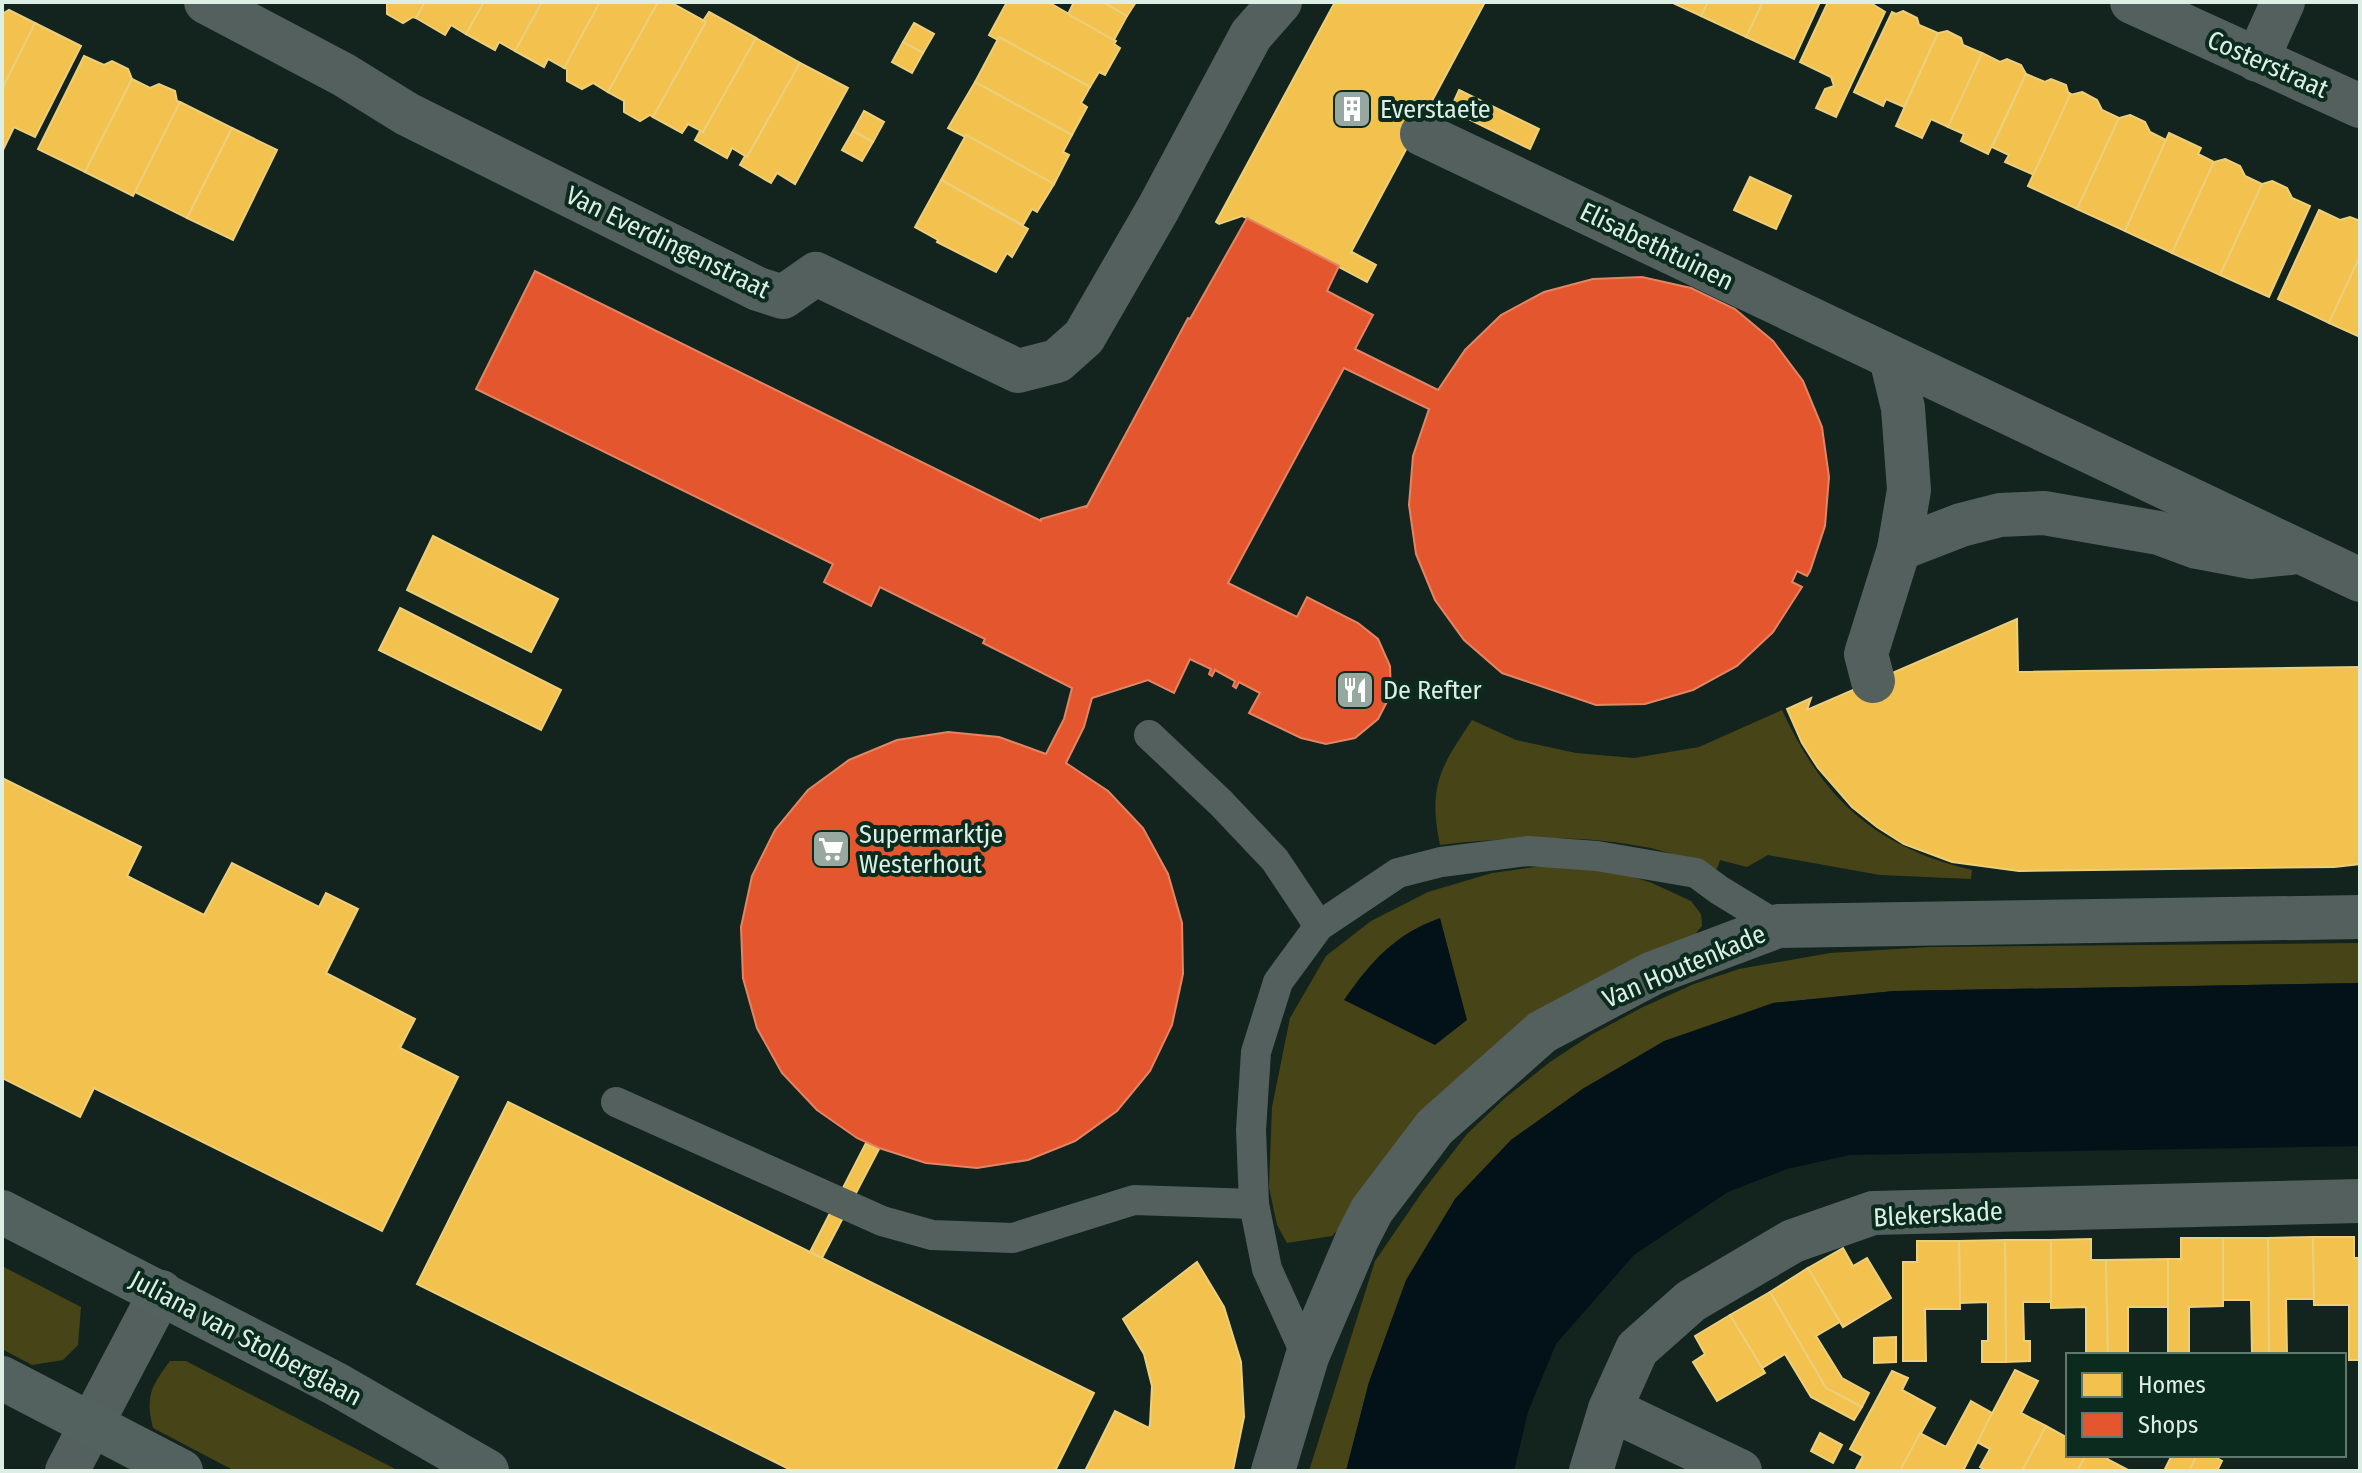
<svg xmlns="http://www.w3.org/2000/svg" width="2362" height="1473" viewBox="0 0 2362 1473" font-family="'Fira Sans Condensed',sans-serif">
<rect width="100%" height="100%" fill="#12241d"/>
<!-- green -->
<g fill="#474518">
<path d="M1782,710C1823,799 1875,847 1972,870L1971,879L1880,875L1768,855L1747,867L1720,860L1717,869C1692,861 1666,850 1639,846C1572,834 1507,837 1440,845C1428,786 1440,768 1472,720L1516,740L1576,753L1634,758L1699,747Z"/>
<polygon points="1555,864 1609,869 1652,883 1691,901 1701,914 1702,926 1690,940 1352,1215 1332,1236 1287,1243 1277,1225 1269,1187 1272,1107 1290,1018 1326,956 1371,921 1428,892 1492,873"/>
<polygon points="2360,943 2360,983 1894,991 1773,1003 1584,1088 1511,1140 1455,1199 1369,1382 1346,1471 1309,1471 1375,1261 1423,1191 1467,1134 1505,1098 1550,1062 1591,1035 1641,1008 1694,984 1739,969 1830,953 1930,947"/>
<polygon points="2,1266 81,1307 78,1345 63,1360 32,1365 2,1349"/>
<path d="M170,1361H186L399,1471H235L153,1428C145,1397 151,1386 170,1361Z"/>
</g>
<!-- water -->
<g fill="#021218">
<path d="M1440,918L1467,1020L1435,1045L1344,1000C1371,961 1395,934 1440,918Z"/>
<polygon points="2360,983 2360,1146 1850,1155 1787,1169 1728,1192 1634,1255 1556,1344 1528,1412 1514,1471 1346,1471 1369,1382 1406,1280 1455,1199 1511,1140 1584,1088 1664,1041 1773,1003 1894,991"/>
</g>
<!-- homes -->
<g fill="#f2c14e" stroke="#eccf7b" stroke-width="2">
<polygon points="387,2 425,2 416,18 413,17 403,23 387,14"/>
<polygon points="425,2 484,2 466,34 451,25 445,35 416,18"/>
<polygon points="484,2 542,2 515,51 499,42 495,50 466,34"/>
<polygon points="542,2 600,2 564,68 548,59 544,67 515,51"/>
<polygon points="600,2 658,2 608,92 593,83 582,89 567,81 567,69 564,68"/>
<polygon points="658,2 670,2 706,22 653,117 650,115 640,121 624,112 624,101 608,92"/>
<polygon points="1007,2 1048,2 1116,41 1114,44 1120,48 1105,75 1099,72 1090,87 999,37 998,40 989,35"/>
<polygon points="1074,2 1103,2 1127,16 1114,40 1068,14"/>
<polygon points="1103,2 1136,2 1127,16"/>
<polygon points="1335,2 1485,2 1350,254 1352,252 1376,265 1367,282 1247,218 1242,216 1219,224 1216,222"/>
<polygon points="1671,2 1708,2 1701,16"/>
<polygon points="1708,2 1763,2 1746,37 1701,16"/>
<polygon points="1763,2 1820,2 1794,59 1746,37"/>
<polygon points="1828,2 1869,2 1885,12 1836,117 1816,108 1825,89 1834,86 1831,77 1800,62"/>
<polygon points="9,10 35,23 2,89 2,14"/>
<polygon points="1903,11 1917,18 1919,25 1938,33 1904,107 1886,99 1883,106 1854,92 1892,12 1896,14"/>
<polygon points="709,12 756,38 703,132 688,124 682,133 653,117 706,22 703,21"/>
<polygon points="35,23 81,46 35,137 14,127 2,152 2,89"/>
<polygon points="914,23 934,34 923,53 903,42"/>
<polygon points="1947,31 1961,38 1963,45 1982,53 1948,127 1931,119 1922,138 1896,126 1938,33"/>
<polygon points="999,37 1090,87 1081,103 1087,107 1072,135 975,82"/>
<polygon points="756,38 800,63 747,157 732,148 727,158 695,140 700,131 703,132"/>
<polygon points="903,42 923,53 912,73 892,62"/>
<polygon points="1982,53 2000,62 2007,59 2021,65 2026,74 1988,154 1961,141 1964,134 1948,127"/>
<polygon points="84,56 104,65 112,61 128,69 132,79 85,172 38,149"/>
<polygon points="800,63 848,88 795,184 777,173 771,183 740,165 745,156 747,157"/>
<polygon points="2026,74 2045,82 2051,79 2066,85 2068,92 2071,94 2034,175 2005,162 2009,155 1992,147"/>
<polygon points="132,79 150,88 159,84 175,91 177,101 180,102 133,196 85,172"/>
<polygon points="975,82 1072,135 1063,152 1069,155 1054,184 966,135 965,137 948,128"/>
<polygon points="1459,90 1539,129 1530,149 1450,110"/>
<polygon points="2082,92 2097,100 2102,110 2119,118 2077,209 2028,186 2070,95"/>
<polygon points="180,102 232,128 187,218 135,192"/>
<polygon points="864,111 884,122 873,142 853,131"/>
<polygon points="2130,115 2145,122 2150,132 2166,140 2125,231 2077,209 2119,118"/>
<polygon points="232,128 277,150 233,240 187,218"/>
<polygon points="853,131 873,142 862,161 842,150"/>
<polygon points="2169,133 2201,148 2198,154 2214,162 2172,253 2125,231"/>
<polygon points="966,135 1054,184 1037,212 1032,209 1023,225 941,180"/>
<polygon points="2225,159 2240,166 2245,176 2262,184 2220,275 2172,253 2214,162"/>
<polygon points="1750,177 1791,196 1776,229 1734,210"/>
<polygon points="941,180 1028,229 1012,257 1007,253 996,272 937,242 938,240 915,227"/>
<polygon points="2272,181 2287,188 2292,198 2310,206 2269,297 2220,275 2262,184"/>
<polygon points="2319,210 2340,220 2350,217 2360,221 2360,256 2329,323 2278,299"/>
<polygon points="2360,256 2360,337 2329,323"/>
<polygon points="433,536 558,599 531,652 407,590"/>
<polygon points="400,608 561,690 541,730 379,650"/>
<polygon points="2017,619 2018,672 2360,667 2360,864 2334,867 2019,871 1952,862 1904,844 1877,827 1852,807 1818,768 1802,743 1787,709 1811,698 1807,710"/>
<polygon points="2,778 141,847 127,876 204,915 232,863 319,907 326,893 358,909 326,973 415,1019 400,1048 458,1077 382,1231 94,1088 80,1117 2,1078"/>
<polygon points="508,1102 1094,1393 1055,1471 793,1471 417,1284"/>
<polygon points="866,1143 879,1149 822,1258 810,1252"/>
<polygon points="2313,1237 2314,1299 2286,1299 2287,1355 2269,1355 2268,1238"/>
<polygon points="2313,1237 2354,1237 2354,1258 2360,1258 2360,1360 2349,1360 2349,1305 2314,1305"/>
<polygon points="2181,1238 2223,1238 2223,1306 2189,1307 2189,1355 2168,1355 2168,1259 2181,1259"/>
<polygon points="2223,1238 2268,1238 2269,1355 2252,1355 2251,1300 2223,1300"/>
<polygon points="2091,1239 2091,1260 2106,1260 2108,1355 2086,1355 2086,1307 2051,1308 2051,1240"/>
<polygon points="2005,1240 2051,1240 2051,1302 2023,1302 2024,1341 2030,1341 2030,1361 2006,1362"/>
<polygon points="2005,1240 2006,1362 1982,1362 1982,1341 1988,1341 1988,1302 1960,1303 1959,1241"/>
<polygon points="1917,1241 1959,1241 1960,1309 1925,1309 1926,1361 1903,1361 1903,1262 1917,1262"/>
<polygon points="1843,1248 1853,1266 1867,1258 1891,1298 1843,1327 1808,1268"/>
<polygon points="2168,1259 2168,1307 2128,1307 2128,1355 2108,1355 2106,1260"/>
<polygon points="1197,1262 1224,1307 1241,1362 1244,1417 1233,1470 1085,1471 1115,1411 1149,1428 1150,1424 1152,1386 1144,1354 1123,1319"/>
<polygon points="1808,1268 1840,1322 1816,1336 1842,1378 1869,1393 1862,1407 1826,1388 1770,1292"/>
<polygon points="1770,1292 1826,1388 1862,1407 1854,1420 1811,1397 1785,1354 1762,1368 1730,1315"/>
<polygon points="1730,1315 1765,1373 1717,1401 1693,1362 1705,1354 1695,1336"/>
<polygon points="1896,1337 1896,1362 1874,1363 1874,1338"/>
<polygon points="2015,1370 2038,1381 2021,1413 2046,1426 2022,1471 1987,1471 1980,1467 1990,1449 1977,1442"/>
<polygon points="1892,1371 1908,1378 1902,1390 1935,1408 1900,1471 1855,1471 1863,1456 1850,1449"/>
<polygon points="1971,1401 1992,1413 1963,1471 1900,1471 1920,1433 1946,1447"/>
<polygon points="2046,1426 2068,1438 2068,1455 2086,1455 2077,1471 2022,1471"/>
<polygon points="1820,1433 1842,1445 1833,1463 1811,1451"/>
<polygon points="2086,1455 2109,1455 2107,1459 2130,1471 2077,1471"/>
<polygon points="2172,1455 2197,1455 2189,1471 2164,1471"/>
<polygon points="2197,1455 2216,1455 2215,1457 2222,1461 2217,1471 2189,1471"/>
</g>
<!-- shops -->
<polygon fill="#e4572e" stroke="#e28565" stroke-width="2" points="1247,218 1339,266 1327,291 1373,315 1355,349 1438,390 1465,350 1501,315 1544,292 1593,279 1642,277 1691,288 1735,309 1773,341 1803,381 1822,427 1829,477 1825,526 1810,571 1807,576 1797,571 1792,582 1802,587 1773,632 1737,666 1693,690 1645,704 1596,705 1502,673 1464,640 1435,600 1416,554 1409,505 1413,456 1429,409 1344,368 1228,583 1297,617 1307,597 1358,623 1378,639 1390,666 1391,694 1378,719 1355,738 1326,744 1301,738 1249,713 1260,693 1239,682 1236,688 1233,686 1235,681 1215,670 1212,676 1209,674 1211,669 1190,659 1174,693 1148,680 1092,698 1084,727 1066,763 1108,791 1143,828 1168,874 1182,923 1183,974 1172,1025 1150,1071 1117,1111 1075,1141 1028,1160 977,1168 926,1163 879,1148 857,1138 817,1110 782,1073 757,1028 743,978 741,927 752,876 775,830 808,790 849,760 897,740 948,732 999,737 1046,754 1064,719 1072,688 983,643 985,639 880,587 871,606 824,582 833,564 476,389 535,271 1041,521 1041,519 1086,506 1086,508 1188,318 1190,319"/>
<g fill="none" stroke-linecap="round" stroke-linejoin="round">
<!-- lane -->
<g stroke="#53605e" stroke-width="30">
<polyline points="1149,735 1221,803 1275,860 1319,926"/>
<polyline points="616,1102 882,1221 932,1235 1013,1238 1134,1200 1254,1204"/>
<polyline points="1307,1357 1267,1269 1254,1204 1251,1130 1256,1052 1278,982 1319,926 1398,873 1441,862 1528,851 1597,856 1696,873 1719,890 1778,926"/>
</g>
<!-- street -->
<g stroke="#53605e" stroke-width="44">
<polyline points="206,2 344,75 407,114 758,289 783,297 816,274 1018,371 1057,361 1084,337 1158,209 1251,35 1280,2"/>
<polyline points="2132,2 2360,106"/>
<polyline points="2257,60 2283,2"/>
<polyline points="1422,134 2360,580"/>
<polyline points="1891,358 1903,408 1909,490 1899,549"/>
<polyline points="1873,681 1866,654 1899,549 1961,525 2000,515 2044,513 2159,533 2197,547 2250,557 2290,553"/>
<polyline points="1610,1409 1740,1471"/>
<polyline points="67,1471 161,1292"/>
<polyline points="1273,1471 1307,1357 1358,1237 1372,1210 1435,1127 1542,1032 1653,973 1778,926 2360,917"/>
<polyline points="1591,1471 1610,1409 1637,1349 1691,1301 1793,1241 1873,1213 2360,1201"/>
</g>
<!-- secondary -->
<g stroke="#53625f" stroke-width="44">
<polyline points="2,1212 336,1384 487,1471"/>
<polyline points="2,1378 181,1471"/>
</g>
</g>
<!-- icons -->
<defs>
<g id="building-square" transform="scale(2)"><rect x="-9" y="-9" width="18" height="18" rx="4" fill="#96a89f" stroke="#0b2b1e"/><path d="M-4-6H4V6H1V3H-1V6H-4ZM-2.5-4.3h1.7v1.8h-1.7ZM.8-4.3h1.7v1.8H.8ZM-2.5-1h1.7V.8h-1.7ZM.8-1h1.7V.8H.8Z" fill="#fff"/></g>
<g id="restaurant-square" transform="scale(2)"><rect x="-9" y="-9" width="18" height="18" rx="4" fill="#96a89f" stroke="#0b2b1e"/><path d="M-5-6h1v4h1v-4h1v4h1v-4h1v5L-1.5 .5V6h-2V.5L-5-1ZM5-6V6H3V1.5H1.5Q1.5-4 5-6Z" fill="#fff"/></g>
<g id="supermarket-square" transform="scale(2)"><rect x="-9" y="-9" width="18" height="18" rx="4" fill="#96a89f" stroke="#0b2b1e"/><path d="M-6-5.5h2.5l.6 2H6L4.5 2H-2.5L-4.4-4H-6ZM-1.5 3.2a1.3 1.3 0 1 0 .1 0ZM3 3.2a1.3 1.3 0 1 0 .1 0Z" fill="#fff"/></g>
</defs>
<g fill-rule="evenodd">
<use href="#building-square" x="1352" y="109"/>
<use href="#restaurant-square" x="1355" y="690"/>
<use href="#supermarket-square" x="831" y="849"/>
</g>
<g text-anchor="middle" stroke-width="8" stroke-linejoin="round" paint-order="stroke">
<!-- street labels -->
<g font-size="26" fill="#ddefe5" stroke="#0b2b1e">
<text transform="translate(2268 64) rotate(24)" y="9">Costerstraat</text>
<text transform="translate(668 242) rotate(26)" y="9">Van Everdingenstraat</text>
<text transform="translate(1657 246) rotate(26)" y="9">Elisabethtuinen</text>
<text transform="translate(1684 966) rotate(-23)" y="9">Van Houtenkade</text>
<text transform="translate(1938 1214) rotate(-3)" y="9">Blekerskade</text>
<text transform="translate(246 1338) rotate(28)" y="9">Juliana van Stolberglaan</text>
</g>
<!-- poi labels -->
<g font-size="26" fill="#ddefe5" stroke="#0b2b1e" text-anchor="start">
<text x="1380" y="118">Everstaete</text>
<text x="1383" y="699">De Refter</text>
<text x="859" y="843">Supermarktje<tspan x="859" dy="30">Westerhout</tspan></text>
</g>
</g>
<!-- border -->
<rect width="2362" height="1473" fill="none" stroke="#ddefe5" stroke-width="8"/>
<!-- legend -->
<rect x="2066" y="1353" width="280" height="104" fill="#0b2b1e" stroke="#5f796e" stroke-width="2"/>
<rect x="2082" y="1373" width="40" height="24" fill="#f2c14e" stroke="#5f796e" stroke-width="2"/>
<text x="2138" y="1393" font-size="24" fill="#ddefe5">Homes</text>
<rect x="2082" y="1413" width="40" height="24" fill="#e4572e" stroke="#5f796e" stroke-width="2"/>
<text x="2138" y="1433" font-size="24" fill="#ddefe5">Shops</text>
</svg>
